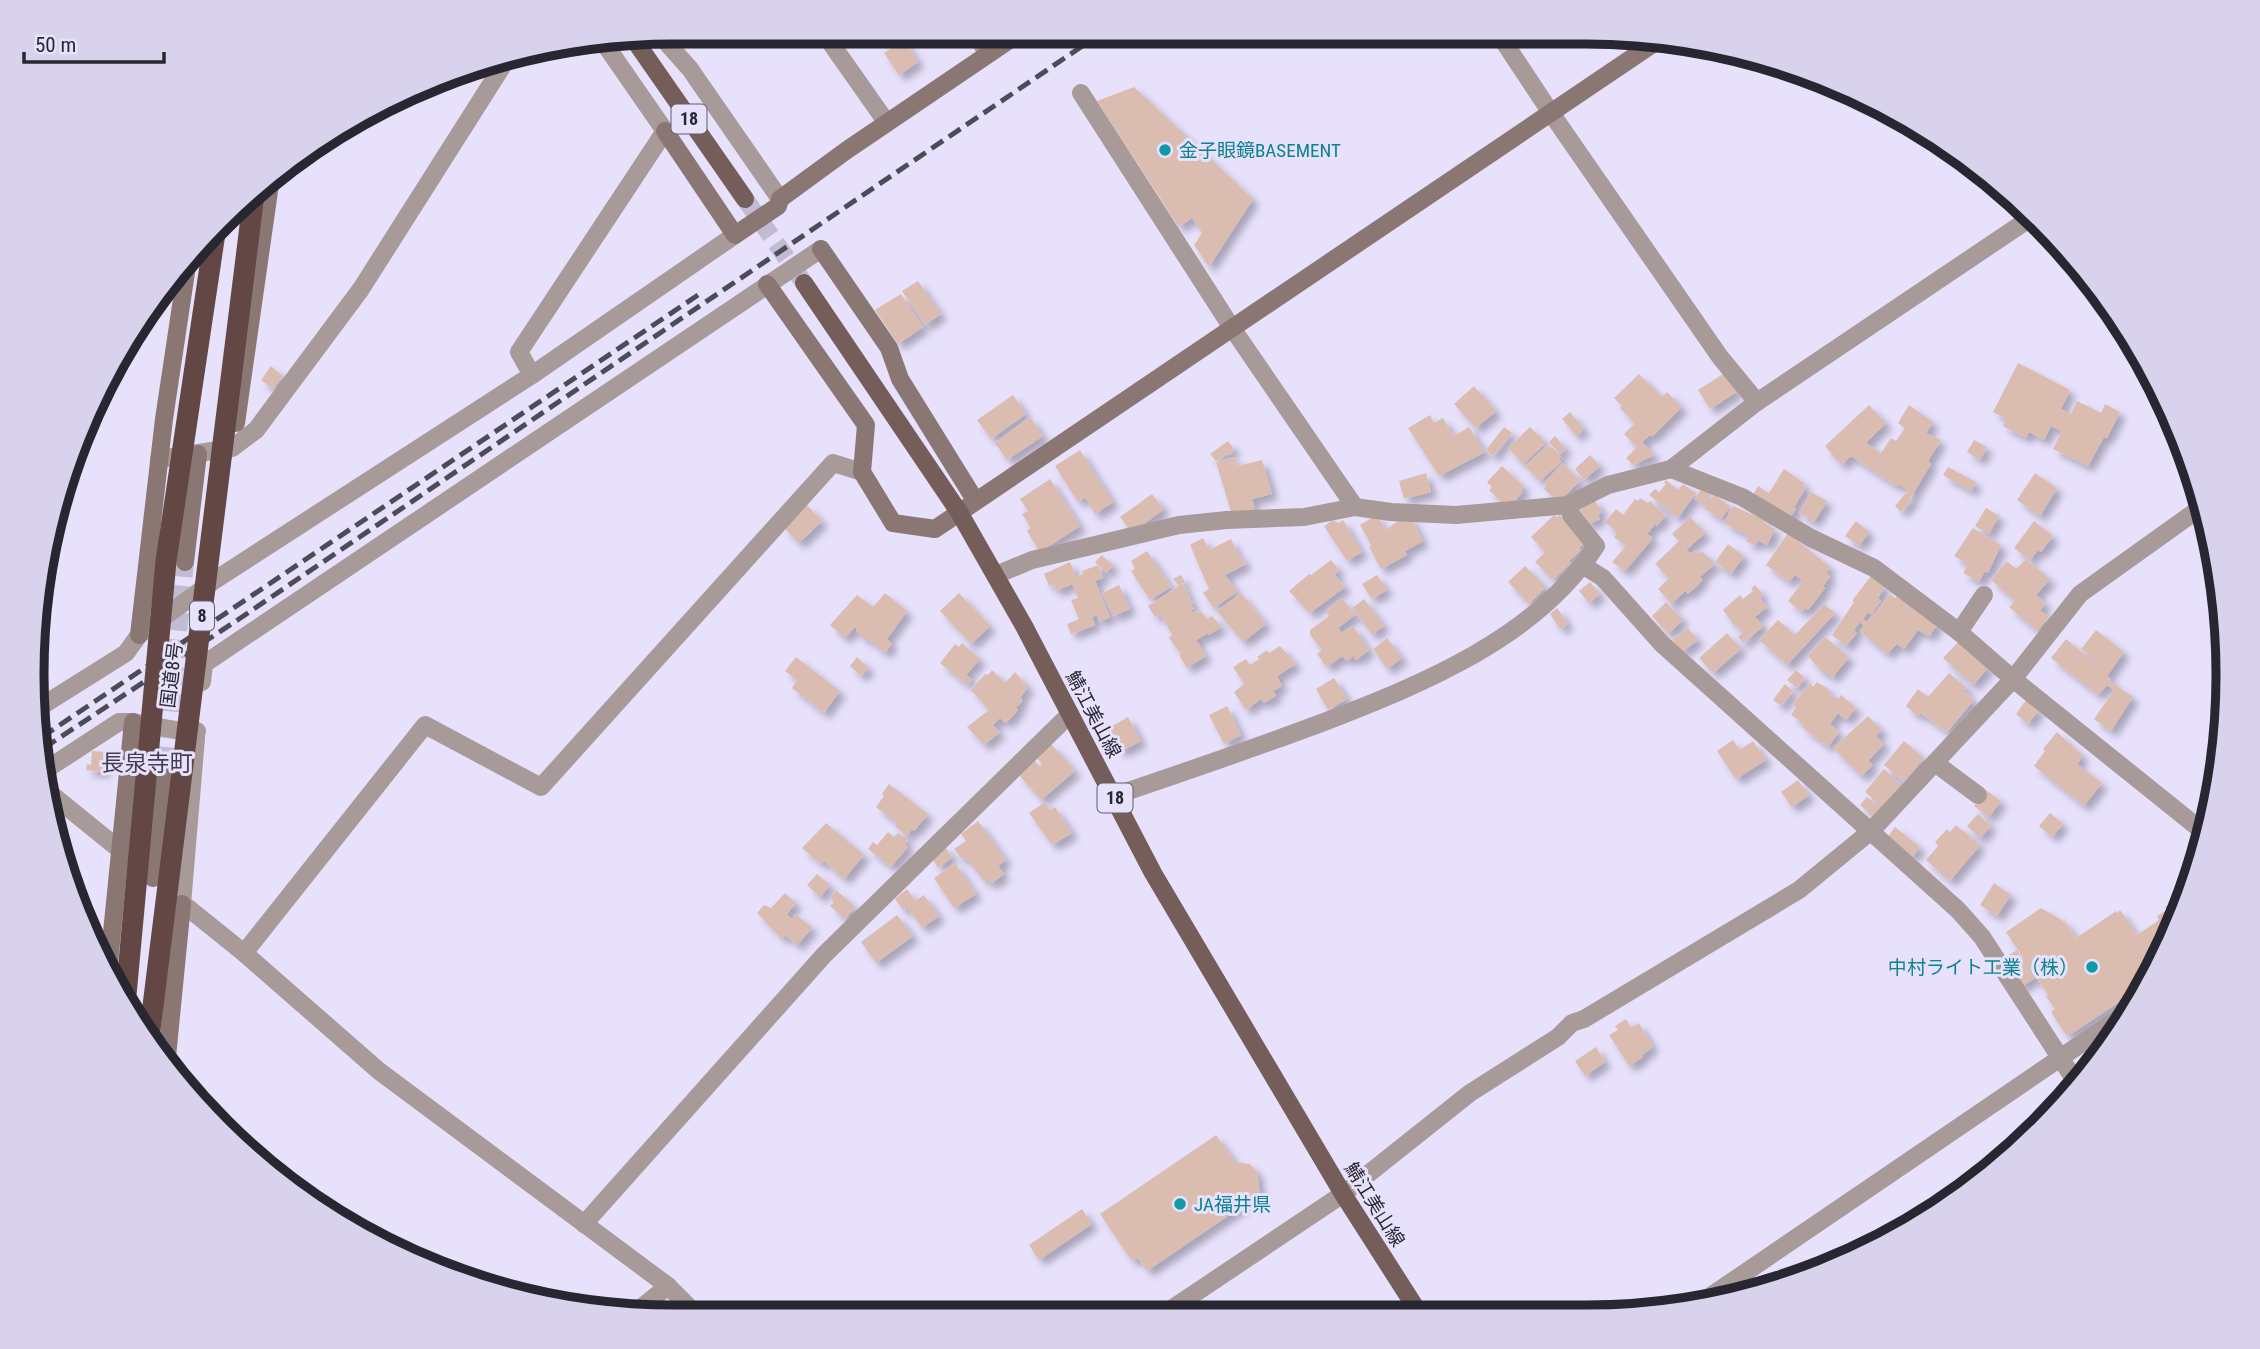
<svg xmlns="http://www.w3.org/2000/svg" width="2260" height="1349" viewBox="0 0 2260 1349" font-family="'Roboto Condensed','Noto Sans JP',sans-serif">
<defs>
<filter id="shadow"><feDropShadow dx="6" dy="6" stdDeviation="3.5" flood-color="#0004"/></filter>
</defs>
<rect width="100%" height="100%" fill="#e7e1fc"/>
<!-- building -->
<g fill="#dabdb0" filter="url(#shadow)">
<polygon points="875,32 904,32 886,44"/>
<polygon points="904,40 918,62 899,75 884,53"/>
<polygon points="1134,87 1253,199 1209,267 1194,245 1202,233 1192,218 1179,227 1097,101"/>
<polygon points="918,281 941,314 925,325 902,291"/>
<polygon points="901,294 923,327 898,344 875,310"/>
<polygon points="2018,363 2070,390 2061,409 2071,414 2077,401 2101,413 2105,404 2120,412 2107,438 2104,437 2088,466 2053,449 2062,431 2051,426 2044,440 2029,432 2026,438 2003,426 2006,419 1993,412"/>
<polygon points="271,366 283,376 273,389 261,380"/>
<polygon points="1639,374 1662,397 1667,392 1682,407 1652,437 1650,435 1642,442 1655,455 1633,465 1626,458 1637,447 1624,434 1635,423 1620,408 1622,406 1614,398"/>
<polygon points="1723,374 1738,391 1710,409 1698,390"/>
<polygon points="1474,386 1496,411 1476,428 1454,404"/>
<polygon points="1013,395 1026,414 991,439 977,420"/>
<polygon points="1869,405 1886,423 1866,443 1881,453 1891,438 1896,441 1905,428 1898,423 1909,405 1933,422 1926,433 1941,440 1928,461 1931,464 1910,499 1912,501 1901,512 1895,506 1908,490 1898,484 1896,486 1851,456 1841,465 1825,446"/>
<polygon points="1570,412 1584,429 1576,436 1562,419"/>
<polygon points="1430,415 1434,423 1443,418 1454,436 1469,427 1485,452 1439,476 1408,428"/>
<polygon points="1030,417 1043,436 1007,460 995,443"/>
<polygon points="1504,427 1512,433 1493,456 1486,450"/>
<polygon points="1530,427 1546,443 1523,464 1508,448"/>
<polygon points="1555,436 1566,449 1560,454 1549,442"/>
<polygon points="1974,440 1987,447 1980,460 1967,452"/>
<polygon points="1228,441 1234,449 1231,450 1233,452 1229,455 1228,453 1216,461 1210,454"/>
<polygon points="1547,445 1550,449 1552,447 1561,457 1559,459 1561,462 1540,481 1525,466"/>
<polygon points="1080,450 1113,502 1095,514 1085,497 1078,502 1055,466"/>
<polygon points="1590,455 1600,466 1584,480 1575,469"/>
<polygon points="1235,457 1237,466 1262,460 1272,494 1252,499 1255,509 1232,515 1216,462"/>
<polygon points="1562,463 1580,481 1558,502 1544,489 1546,485 1544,483"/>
<polygon points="1502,466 1524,487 1521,490 1523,492 1508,508 1489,490 1492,487 1487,482"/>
<polygon points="1948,467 1976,482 1971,491 1943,475"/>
<polygon points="1784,469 1804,483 1802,485 1806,488 1794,507 1796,509 1789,519 1753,495 1758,486 1769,493"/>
<polygon points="1426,473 1431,492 1404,499 1399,481"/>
<polygon points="2035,473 2057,488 2040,516 2017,500"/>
<polygon points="1050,479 1080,526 1040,552 1027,531 1031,528 1022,514 1028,511 1020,499"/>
<polygon points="1666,480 1678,490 1683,484 1696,493 1678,518 1649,495 1655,489 1659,492 1666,484 1664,482"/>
<polygon points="1701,489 1711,495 1704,505 1695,499"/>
<polygon points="1811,492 1827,501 1814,522 1799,513"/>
<polygon points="1152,494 1164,509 1132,533 1120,517"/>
<polygon points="1714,495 1730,506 1721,519 1704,508"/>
<polygon points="1640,498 1648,503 1650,501 1666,515 1657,526 1655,524 1647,534 1653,538 1625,571 1612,562 1626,546 1614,537 1617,532 1605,522 1616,509 1623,515 1635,499 1638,501"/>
<polygon points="1594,499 1602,512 1598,514 1600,519 1587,525 1577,508"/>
<polygon points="807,505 822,521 799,543 784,528"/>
<polygon points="1733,506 1765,520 1764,523 1775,529 1767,545 1758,540 1755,546 1746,541 1749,536 1724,523"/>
<polygon points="1986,508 1999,516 1989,534 1975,526"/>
<polygon points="1376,515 1386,530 1403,517 1410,517 1423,541 1405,551 1407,555 1381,569 1369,547 1371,546 1368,539 1360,525"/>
<polygon points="1554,515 1557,517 1560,515 1585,542 1579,548 1581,550 1569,561 1571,563 1553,580 1535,562 1545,552 1531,537"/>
<polygon points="1690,517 1705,533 1686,550 1691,554 1696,550 1699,553 1702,551 1715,564 1700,577 1703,580 1688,594 1685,591 1672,604 1658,589 1669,578 1655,564 1679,541 1672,534"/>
<polygon points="1333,520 1339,523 1343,520 1362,552 1347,561 1324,526"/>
<polygon points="1856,521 1869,532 1859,546 1845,536"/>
<polygon points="2034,521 2053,536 2041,552 2038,550 2030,560 2014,548"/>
<polygon points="1973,528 2001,545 1988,573 1985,571 1979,582 1963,573 1968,565 1954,556"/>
<polygon points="1788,533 1830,567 1826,572 1830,577 1823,586 1825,588 1808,610 1806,608 1802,612 1788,601 1803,581 1795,575 1789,582 1766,565"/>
<polygon points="1203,538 1209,550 1231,539 1239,556 1241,555 1246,564 1225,575 1237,592 1214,608 1203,593 1209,589 1190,545"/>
<polygon points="1728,544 1744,556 1731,574 1715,562"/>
<polygon points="1147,551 1171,587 1150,600 1131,571 1135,569 1131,561"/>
<polygon points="1102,555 1113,566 1106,573 1095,562"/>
<polygon points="2026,559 2050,579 2036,595 2046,604 2040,610 2049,617 2037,631 2009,607 2015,601 1991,580 2007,561 2016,569"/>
<polygon points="1331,560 1339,570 1334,574 1345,587 1310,613 1289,591 1309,574 1311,575"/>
<polygon points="1070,562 1076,577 1083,574 1082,571 1098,565 1103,578 1095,581 1110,617 1099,622 1097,615 1092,617 1095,625 1071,634 1067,624 1079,619 1071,600 1078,598 1072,584 1056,591 1054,585 1049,586 1044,574"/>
<polygon points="1525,566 1546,587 1529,604 1508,582"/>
<polygon points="1181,575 1185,582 1181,584 1188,591 1186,592 1193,603 1191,605 1194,609 1191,610 1193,613 1196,610 1198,613 1201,611 1207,619 1212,616 1221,627 1209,635 1208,633 1196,640 1206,656 1187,668 1179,655 1181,654 1169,638 1172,635 1165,622 1160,615 1155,617 1148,606 1179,586 1173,579"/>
<polygon points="1377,575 1387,590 1372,599 1362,584"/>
<polygon points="1871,576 1885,587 1878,598 1881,601 1871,615 1868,612 1863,619 1867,622 1890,594 1895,598 1898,595 1911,606 1911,610 1915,605 1938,624 1929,636 1918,630 1904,649 1897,644 1887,654 1860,631 1864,626 1860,622 1854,630 1857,633 1846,646 1832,635 1854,602 1852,601"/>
<polygon points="1590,582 1600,594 1589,603 1579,591"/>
<polygon points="1119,585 1130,609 1113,616 1102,593"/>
<polygon points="1755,585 1763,594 1759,597 1767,607 1755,617 1764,626 1743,643 1738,637 1744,631 1733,624 1723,610 1740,595 1743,599 1753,591 1751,589"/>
<polygon points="885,593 907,611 887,639 892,644 885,653 867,638 865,640 856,631 857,629 855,627 845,638 830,625 857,595 873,607"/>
<polygon points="959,593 990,626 971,644 940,611"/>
<polygon points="1241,593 1266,624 1243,642 1217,611"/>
<polygon points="1342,598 1355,615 1338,628 1342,633 1353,626 1369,650 1356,660 1353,656 1347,661 1342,656 1327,667 1317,654 1322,650 1310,635 1310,630 1329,616 1326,611"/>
<polygon points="1364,599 1384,626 1372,635 1352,608"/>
<polygon points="1666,602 1683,620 1668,634 1652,616"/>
<polygon points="1824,604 1835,613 1787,665 1759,640 1778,620 1795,635"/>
<polygon points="1557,608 1568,624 1560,629 1550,614"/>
<polygon points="1688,628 1698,640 1682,652 1672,640"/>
<polygon points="2096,630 2124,652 2107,676 2111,679 2110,681 2133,697 2111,731 2094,719 2114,690 2107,685 2098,695 2051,658 2066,639 2099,666 2100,665 2081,649"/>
<polygon points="1727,633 1741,649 1713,673 1699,658"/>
<polygon points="1825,637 1849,657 1832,678 1825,671 1823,673 1808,656"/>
<polygon points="1387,638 1402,658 1387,669 1373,649"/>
<polygon points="1960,640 1989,667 1973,685 1943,658"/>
<polygon points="962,643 980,659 966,675 972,680 967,685 940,663 955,644 959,647"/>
<polygon points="1280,646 1296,664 1277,676 1282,686 1273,691 1276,696 1264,703 1261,699 1246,710 1234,692 1244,684 1233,667 1246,659 1250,665 1259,659 1257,657 1267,650 1269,653"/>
<polygon points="796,657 840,691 824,713 792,688 797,680 785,671"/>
<polygon points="857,657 869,668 861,676 850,666"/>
<polygon points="992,670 1005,683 1015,672 1028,687 1020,698 1023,700 1016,708 1018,710 1006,723 1000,718 993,725 1000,732 984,745 967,727 989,710 971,690 985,674 988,675"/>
<polygon points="1796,670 1805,678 1797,688 1787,680"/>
<polygon points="1949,673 1967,688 1964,691 1974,700 1947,732 1920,713 1918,716 1906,706 1918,689 1928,697"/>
<polygon points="1334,678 1347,699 1328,710 1316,689"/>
<polygon points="1817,682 1830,690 1827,692 1832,696 1838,699 1841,695 1856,708 1846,720 1838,713 1830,724 1839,732 1828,747 1802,727 1804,724 1791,715 1796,707 1793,704 1810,683 1813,687"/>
<polygon points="1785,684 1793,691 1781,706 1773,700"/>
<polygon points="2026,700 2039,710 2028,724 2016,714"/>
<polygon points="1227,706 1241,735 1224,744 1209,715"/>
<polygon points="1868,716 1882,730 1876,736 1884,744 1868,761 1873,765 1861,776 1833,748"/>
<polygon points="1128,717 1141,741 1120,752 1107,729"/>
<polygon points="2057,732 2083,756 2077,764 2102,783 2084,806 2034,766 2045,751 2043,749"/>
<polygon points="1733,740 1740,750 1753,741 1766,760 1736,779 1717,751"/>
<polygon points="1904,741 1924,758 1904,782 1884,765"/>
<polygon points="1051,744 1075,771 1041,800 1018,774 1034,760 1040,767 1042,764 1036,757"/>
<polygon points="92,751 106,752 104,772 86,770 87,764 91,765"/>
<polygon points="1884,769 1901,785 1882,807 1865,792"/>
<polygon points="1798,780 1809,795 1792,807 1781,792"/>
<polygon points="889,784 928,814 914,831 912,829 907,836 895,826 897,823 876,807 884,796 882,794"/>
<polygon points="1986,790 2001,801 1989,817 1974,806"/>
<polygon points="1867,797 1881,809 1873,817 1860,805"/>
<polygon points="1045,802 1050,810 1055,807 1072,833 1052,845 1029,813"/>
<polygon points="2050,813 2063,824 2052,837 2039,826"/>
<polygon points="1978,814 1991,826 1980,838 1967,826"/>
<polygon points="978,821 1006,860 998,866 1004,874 991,884 987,879 984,881 965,857 962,859 954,849 966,841 961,834"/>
<polygon points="826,823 864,855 844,879 824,861 821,864 802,848"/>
<polygon points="1956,825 1980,845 1950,881 1926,860 1938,846 1935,842 1947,829 1950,832"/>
<polygon points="1895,827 1920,847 1912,857 1887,838"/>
<polygon points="888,832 894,837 898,833 908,840 904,844 908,847 891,867 868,849 873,842 877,845"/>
<polygon points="944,845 952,857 938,868 932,858"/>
<polygon points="955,863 976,894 954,908 934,878"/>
<polygon points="817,874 830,885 820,897 807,885"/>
<polygon points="1994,883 2011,895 1997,916 1980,905"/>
<polygon points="907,889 915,901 924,895 939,916 922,928 907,907 903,910 895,899"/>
<polygon points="836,890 855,907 845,919 830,906 834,902 830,899"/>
<polygon points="2186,892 2187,895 2179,921 2146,984 2071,1034 2070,1032 2066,1035 2051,1012 2055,1009 2046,996 2048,995 2006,932 2041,908 2065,922 2076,938 2116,911 2117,913 2120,910 2137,935 2159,920 2157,916 2167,910 2165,907"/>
<polygon points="785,893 796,903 787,914 792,919 796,914 812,928 797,945 785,935 782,939 757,913 764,905 771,908"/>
<polygon points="897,915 913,936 876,963 861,942"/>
<polygon points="2017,950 2035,978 2020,988 2001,960"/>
<polygon points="1626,1019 1631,1028 1639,1023 1653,1047 1642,1055 1643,1057 1629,1066 1609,1035 1618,1030 1615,1026"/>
<polygon points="1596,1047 1605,1062 1585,1076 1575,1061"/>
<polygon points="1216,1135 1235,1162 1250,1164 1257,1172 1260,1194 1147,1271 1138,1258 1132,1261 1100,1214"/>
<polygon points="1082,1209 1092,1224 1039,1260 1029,1245"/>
</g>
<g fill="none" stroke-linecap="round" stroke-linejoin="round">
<!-- secondary-tunnel -->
<polyline stroke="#c1bcd3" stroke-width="18" stroke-dasharray="18 9" stroke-linecap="butt" points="165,765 185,562"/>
<!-- primary-tunnel -->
<polyline stroke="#c1bcd3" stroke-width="18" stroke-dasharray="18 9" stroke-linecap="butt" points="745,199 802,280"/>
<!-- street -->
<g stroke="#a89a99" stroke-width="18">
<polyline points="823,32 887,123"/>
<polyline points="974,32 988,54"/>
<polyline points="1498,33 1551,113 1720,357 1757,402"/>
<polyline points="659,34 690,69 780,199"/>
<polyline points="1081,93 1232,328 1355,507"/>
<polyline points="532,375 519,352 665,131 604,43"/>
<polyline points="159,459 232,448 256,430 361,289 507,59"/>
<polyline points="1671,469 1742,497 1811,538 1874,568 1959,632 2013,679 2206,834"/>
<polyline points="1584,566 1603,578 1662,644 1958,910 1982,937 2076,1082"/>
<polyline points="996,575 1032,560 1179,525 1227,520 1304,517 1355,507 1391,512 1456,515 1568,505 1608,485 1671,469 1757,402 2035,215"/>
<polyline points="1959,632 1984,595"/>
<polyline points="202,682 204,664 821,249"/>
<polyline points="37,709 126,653 139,635 215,580 532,375 735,235"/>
<polyline points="1935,763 1978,795"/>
<polyline points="47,769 119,722 133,722 196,734 197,731"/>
<polyline points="51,794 130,858"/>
<path d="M1114,796C1184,772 1255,748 1324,722C1422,684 1537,638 1596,546L1571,515L1568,505"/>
<polyline points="172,895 244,953 379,1071 668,1286 698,1316"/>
<polyline points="182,904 196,738"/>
<polyline points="244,953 425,725 541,787 833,463 862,472"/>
<polyline points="584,1224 824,955 1070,714"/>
<polyline points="1699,1304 2132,1009"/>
<polyline points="631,1316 668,1286"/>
<polyline points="1161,1316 1343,1194 1470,1093 1558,1037 1572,1023 1584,1019 1799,890 1871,831 2013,679 2080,594 2203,506"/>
</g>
<!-- secondary -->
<g stroke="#8a7774" stroke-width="18">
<polyline points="665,131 735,235 778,206 780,199 847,150 1021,32"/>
<polyline points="821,249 889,348 900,379 975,500"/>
<polyline points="767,284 866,425 862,472 893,523 935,529 1660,39"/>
<polyline points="236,423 271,177"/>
<polyline points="185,562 198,454"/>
<polyline points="139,635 164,419 188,259"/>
<polyline points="153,878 165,765"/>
<polyline points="109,963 133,722"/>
<polyline points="166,1067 182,904"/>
</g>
<!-- primary -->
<g stroke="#755d5a" stroke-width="18">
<polyline points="633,38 745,199"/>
<polyline points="804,283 959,512 1024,626 1153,873 1343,1194 1421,1316"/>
</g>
<!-- rail -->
<g stroke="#4e4b59" stroke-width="5" stroke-dasharray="14 7" stroke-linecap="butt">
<polyline points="42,737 698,295"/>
<polyline points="44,748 239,619 1103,32"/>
</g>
<!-- highway-bridge -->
<g stroke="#624744" stroke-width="21">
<polyline points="126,995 166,561 215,233"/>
<polyline points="149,1038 254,194"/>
</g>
</g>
<!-- markers -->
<g fill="#0f9aa8" stroke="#e7e1fc" stroke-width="2.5">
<circle cx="1165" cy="150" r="7"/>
<circle cx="2092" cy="967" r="7"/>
<circle cx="1180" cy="1204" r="7"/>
</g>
<g text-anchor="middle" stroke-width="6" stroke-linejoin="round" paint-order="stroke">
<!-- shield labels -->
<g fill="#e7e1fc" stroke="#615e6d" stroke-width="2">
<rect x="671.5" y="104.5" width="35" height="29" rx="5"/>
<rect x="190" y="601.5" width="24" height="29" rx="5"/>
<rect x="1097.5" y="783.5" width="35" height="29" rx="5"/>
</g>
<g font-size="18" font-weight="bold" fill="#282630">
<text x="689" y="125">18</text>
<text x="202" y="622">8</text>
<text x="1115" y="804">18</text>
</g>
<!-- culture labels -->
<g font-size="19" fill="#0d838f" stroke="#e7e1fc" text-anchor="start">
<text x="1179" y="157">金子眼鏡BASEMENT</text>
<text x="2078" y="974" text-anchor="end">中村ライト工業（株）</text>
<text x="1194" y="1211">JA福井県</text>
</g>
<!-- street labels -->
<g font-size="19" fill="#282630" stroke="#e7e1fc">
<text transform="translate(171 675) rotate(-83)" y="7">国道8号</text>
<text transform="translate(1094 714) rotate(62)" y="7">鯖江美山線</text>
<text transform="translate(1375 1204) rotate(58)" y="7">鯖江美山線</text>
</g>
<!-- quarter labels -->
<g font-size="23" fill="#423d52" stroke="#e7e1fc">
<text x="147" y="771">長泉寺町</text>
</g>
</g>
<!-- crop -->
<path d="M0 0H2260V1349H0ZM674 44H1586A630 630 0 0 1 2216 674V675A630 630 0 0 1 1586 1305H674A630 630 0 0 1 44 675V674A630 630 0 0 1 674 44Z" fill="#d8d2ec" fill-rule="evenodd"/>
<path fill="none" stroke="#282630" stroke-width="9" d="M674 44H1586A630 630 0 0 1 2216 674V675A630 630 0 0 1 1586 1305H674A630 630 0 0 1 44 675V674A630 630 0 0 1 674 44Z"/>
<!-- scale -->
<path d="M24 52v10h140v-10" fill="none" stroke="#282630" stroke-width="3.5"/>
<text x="35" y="52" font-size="21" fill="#282630" stroke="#e7e1fc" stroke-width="5" paint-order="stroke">50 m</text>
</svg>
